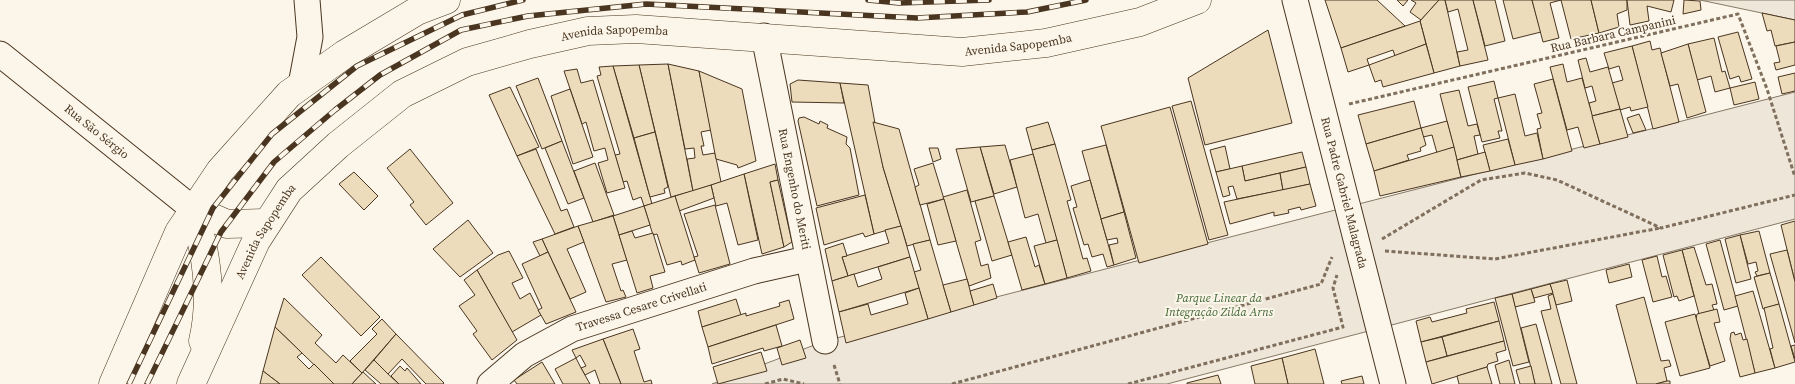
<svg xmlns="http://www.w3.org/2000/svg" width="1795" height="384" viewBox="0 0 1795 384" font-family="'Source Serif 4',serif">
<rect width="100%" height="100%" fill="#fbf6e9"/>
<!-- green -->
<g fill="#ede6d9" stroke="#887966">
<polygon points="1700,0 1795,0 1795,20"/>
<polygon points="1795,92 1795,219 1167,384 712,384 825,341"/>
</g>
<!-- building -->
<g fill="#ecdcbc" stroke="#4a3520">
<polygon points="1325,0 1377,0 1405,26 1341,48"/>
<polygon points="1397,0 1408,0 1403,6"/>
<polygon points="1411,0 1439,0 1421,20 1410,12 1416,3"/>
<polygon points="1439,0 1445,0 1460,66 1434,73 1420,21"/>
<polygon points="1445,0 1473,0 1488,60 1460,66 1457,52 1468,50 1458,9 1448,12"/>
<polygon points="1473,0 1495,0 1505,41 1485,46"/>
<polygon points="1503,0 1532,0 1541,32 1513,39"/>
<polygon points="1532,0 1561,0 1550,3 1559,38 1543,42"/>
<polygon points="1561,0 1591,0 1599,33 1571,39"/>
<polygon points="1591,0 1627,0 1627,10 1617,14 1619,27 1599,33"/>
<polygon points="1627,0 1674,0 1671,12 1647,6 1649,21 1630,25"/>
<polygon points="1684,0 1700,1 1701,10 1683,14"/>
<polygon points="1762,13 1795,20 1795,42 1775,46 1771,30 1767,31"/>
<polygon points="1420,21 1426,44 1395,56 1393,50 1367,59 1369,65 1348,72 1341,48"/>
<polygon points="1268,30 1292,123 1205,145 1188,78"/>
<polygon points="1738,32 1752,79 1741,82 1739,76 1730,79 1718,37"/>
<polygon points="1714,38 1722,72 1725,71 1730,88 1715,92 1711,76 1697,80 1688,44"/>
<polygon points="1650,41 1652,50 1660,48 1679,122 1653,129 1632,46"/>
<polygon points="1795,42 1795,65 1776,70 1774,63 1780,62 1776,46"/>
<polygon points="1426,44 1434,73 1383,87 1381,80 1375,82 1369,65"/>
<polygon points="1688,44 1706,112 1687,118 1678,84 1670,86 1661,53"/>
<polygon points="1632,46 1648,107 1631,111 1630,107 1620,110 1612,83 1623,80 1619,66 1609,69 1604,53"/>
<polygon points="1586,58 1590,72 1608,67 1620,109 1592,116 1589,103 1596,101 1592,86 1585,88 1578,60"/>
<polygon points="668,64 693,191 671,197 639,65"/>
<polygon points="668,64 699,71 711,130 701,132 704,146 701,146 703,155 715,153 721,182 693,191 687,159 695,158 694,148 685,149"/>
<polygon points="1563,64 1567,82 1582,78 1600,144 1584,148 1578,127 1567,130 1550,67"/>
<polygon points="639,65 655,132 634,138 613,66"/>
<polygon points="613,66 652,204 644,206 641,197 633,200 627,181 623,182 615,155 620,154 597,76 601,75 599,67"/>
<polygon points="577,69 581,83 593,80 625,188 607,193 598,163 608,160 605,148 594,151 586,122 582,124 564,71"/>
<polygon points="699,71 742,89 756,161 738,168 737,165 716,159"/>
<polygon points="1795,73 1795,91 1782,94 1778,77"/>
<polygon points="538,78 562,141 542,149 516,86"/>
<polygon points="1553,79 1572,151 1543,159 1537,129 1541,128 1537,114 1542,113 1534,84"/>
<polygon points="798,80 840,83 844,103 792,102 790,84"/>
<polygon points="1494,81 1498,98 1494,99 1502,131 1498,131 1500,138 1482,142 1468,87"/>
<polygon points="1755,82 1759,99 1734,105 1730,88"/>
<polygon points="840,83 868,85 883,167 901,226 874,234"/>
<polygon points="510,87 539,147 517,156 489,95"/>
<polygon points="570,89 593,157 573,164 551,96"/>
<polygon points="1459,90 1468,126 1477,124 1480,135 1474,136 1478,154 1457,160 1440,94"/>
<polygon points="1515,94 1525,136 1537,133 1543,159 1515,165 1498,98"/>
<polygon points="1191,101 1228,235 1209,240 1172,106"/>
<polygon points="1414,101 1421,128 1366,144 1358,115"/>
<polygon points="1170,107 1208,244 1139,263 1101,126"/>
<polygon points="1620,109 1628,137 1600,144 1592,116"/>
<polygon points="1639,114 1646,130 1633,133 1627,118"/>
<polygon points="804,117 819,124 820,121 828,125 827,128 847,137 846,144 850,148 859,195 817,206 798,121 799,118"/>
<polygon points="1447,121 1454,147 1437,153 1432,135 1423,137 1421,128"/>
<polygon points="873,122 899,129 930,240 907,246 883,167"/>
<polygon points="1048,122 1055,144 1032,150 1026,128"/>
<polygon points="1421,128 1426,145 1420,148 1421,151 1407,155 1409,160 1374,171 1366,144"/>
<polygon points="655,132 668,187 664,189 665,193 650,197 634,138"/>
<polygon points="1508,139 1515,165 1490,171 1483,145"/>
<polygon points="562,141 584,198 568,204 545,148"/>
<polygon points="1055,144 1071,200 1067,201 1083,259 1087,258 1091,271 1067,278 1032,150"/>
<polygon points="1005,145 1017,187 994,194 980,147"/>
<polygon points="1106,145 1124,212 1101,219 1082,151"/>
<polygon points="1225,146 1230,169 1216,172 1210,150"/>
<polygon points="980,147 994,196 971,202 956,149"/>
<polygon points="1454,147 1461,177 1380,196 1374,171"/>
<polygon points="929,148 938,148 941,159 933,162"/>
<polygon points="410,149 453,203 426,225 410,205 414,202 387,168"/>
<polygon points="536,149 561,211 567,209 574,227 555,234 517,156"/>
<polygon points="1302,152 1306,167 1245,181 1242,166"/>
<polygon points="1485,152 1490,171 1461,177 1457,160"/>
<polygon points="1033,154 1057,240 1046,243 1038,214 1025,218 1010,160"/>
<polygon points="595,163 614,215 593,222 574,171"/>
<polygon points="933,163 944,199 920,205 915,187 919,185 914,169"/>
<polygon points="775,164 778,180 770,182 784,247 762,254 744,174"/>
<polygon points="1242,166 1245,181 1280,173 1283,190 1237,199 1233,186 1228,187 1230,195 1223,197 1216,172"/>
<polygon points="1306,167 1310,184 1283,190 1280,173"/>
<polygon points="354,172 378,196 364,210 339,184"/>
<polygon points="744,174 758,240 738,245 727,203 716,206 711,185"/>
<polygon points="778,180 792,242 784,247 770,182"/>
<polygon points="1090,180 1114,265 1107,267 1103,254 1092,257 1088,244 1084,245 1073,208 1077,207 1071,186"/>
<polygon points="1310,184 1316,206 1301,210 1300,207 1288,210 1289,213 1274,216 1274,212 1230,224 1224,202"/>
<polygon points="711,185 714,198 679,211 675,196"/>
<polygon points="967,190 981,240 975,242 981,266 988,264 991,278 969,286 943,197"/>
<polygon points="865,195 874,234 865,237 863,233 824,245 816,208"/>
<polygon points="675,196 695,260 682,265 681,261 667,265 657,234 653,235 644,206"/>
<polygon points="994,196 1012,255 992,261 975,201"/>
<polygon points="944,199 956,241 938,245 927,204"/>
<polygon points="715,205 730,264 699,273 694,257 698,256 684,214"/>
<polygon points="644,206 650,225 619,235 613,216"/>
<polygon points="1124,212 1136,258 1114,265 1109,245 1118,243 1117,238 1107,240 1101,219"/>
<polygon points="613,216 627,260 612,264 621,291 623,290 626,297 606,302 578,226"/>
<polygon points="468,220 493,253 460,277 433,249"/>
<polygon points="1795,221 1795,282 1781,225"/>
<polygon points="578,226 584,242 567,249 586,292 570,299 542,239"/>
<polygon points="901,226 910,257 848,276 842,257 889,243 885,230"/>
<polygon points="632,231 635,238 653,233 665,272 650,276 653,288 637,293 619,235"/>
<polygon points="1759,231 1770,273 1757,276 1755,272 1758,271 1756,262 1748,264 1740,235"/>
<polygon points="1740,235 1751,279 1736,283 1725,239"/>
<polygon points="1026,237 1035,267 1039,265 1045,284 1022,290 1008,242"/>
<polygon points="542,239 548,252 540,256 533,242"/>
<polygon points="930,240 951,312 928,319 914,272 921,270 913,244"/>
<polygon points="1057,240 1067,278 1045,284 1034,246"/>
<polygon points="1720,240 1738,306 1724,310 1706,244"/>
<polygon points="843,243 847,256 842,257 848,276 832,281 825,249"/>
<polygon points="1694,247 1706,285 1712,284 1717,304 1712,305 1714,310 1699,314 1682,250"/>
<polygon points="1682,250 1694,296 1679,301 1677,296 1674,297 1663,255"/>
<polygon points="1787,250 1795,282 1795,343 1770,254"/>
<polygon points="509,251 523,278 512,283 520,299 530,293 541,315 512,332 477,270 498,255"/>
<polygon points="548,252 576,312 546,324 538,310 542,308 522,264"/>
<polygon points="1657,256 1662,277 1666,276 1672,297 1653,302 1642,260"/>
<polygon points="321,257 380,317 361,336 302,275"/>
<polygon points="910,257 919,288 839,312 832,281 854,274 858,287 882,279 878,267"/>
<polygon points="1629,264 1632,277 1609,283 1606,270"/>
<polygon points="477,270 517,340 492,360 473,334 477,331 459,306 475,295 464,280"/>
<polygon points="1770,273 1779,304 1763,309 1754,277"/>
<polygon points="967,279 974,305 951,312 943,285"/>
<polygon points="1567,280 1572,301 1556,305 1550,284"/>
<polygon points="993,284 997,298 974,305 970,291"/>
<polygon points="1550,284 1553,293 1534,298 1531,289"/>
<polygon points="919,288 928,319 846,343 839,312 868,304 871,315 908,304 905,293"/>
<polygon points="1531,289 1535,302 1515,307 1512,294"/>
<polygon points="1753,291 1775,368 1755,373 1735,296"/>
<polygon points="1512,294 1529,362 1513,366 1495,298"/>
<polygon points="1553,294 1556,305 1577,384 1561,384 1541,311 1551,309 1548,296"/>
<polygon points="1644,297 1661,361 1669,360 1671,366 1664,368 1667,381 1656,384 1637,384 1616,305"/>
<polygon points="284,298 322,335 315,343 336,363 343,355 362,373 352,384 334,384 275,327"/>
<polygon points="736,299 741,315 702,327 698,311"/>
<polygon points="789,300 794,319 708,347 702,327 746,313 746,316 780,306 779,303"/>
<polygon points="1494,302 1499,321 1421,342 1416,321 1430,317 1432,322 1467,313 1466,309"/>
<polygon points="1779,304 1795,362 1775,368 1770,349 1773,348 1764,308"/>
<polygon points="1717,309 1720,322 1714,323 1725,361 1710,366 1696,319 1697,314"/>
<polygon points="1695,314 1710,368 1680,376 1665,322"/>
<polygon points="382,319 396,334 362,373 350,361 377,334 372,329"/>
<polygon points="1499,321 1504,341 1447,356 1442,337"/>
<polygon points="1536,324 1552,384 1535,384 1521,328"/>
<polygon points="776,325 782,346 764,351 763,348 712,364 708,347"/>
<polygon points="275,327 302,353 297,357 309,369 314,364 334,384 280,384 263,371"/>
<polygon points="633,329 640,349 634,351 644,382 651,380 652,384 621,384 603,339"/>
<polygon points="1734,332 1735,335 1741,333 1743,340 1747,339 1755,373 1740,377 1730,339 1731,333"/>
<polygon points="396,334 444,383 443,384 426,384 402,359 388,374 374,360"/>
<polygon points="1442,337 1447,356 1426,362 1421,342"/>
<polygon points="603,339 621,384 600,384 595,370 585,375 581,368 586,366 580,355 576,358 572,350"/>
<polygon points="800,340 806,358 782,365 777,348"/>
<polygon points="1504,341 1506,350 1496,353 1498,361 1488,364 1487,367 1432,384 1426,362"/>
<polygon points="1795,345 1795,359 1791,346"/>
<polygon points="1315,349 1324,384 1288,384 1282,358"/>
<polygon points="761,352 767,371 718,384 713,367"/>
<polygon points="576,358 581,368 590,384 563,384 555,369"/>
<polygon points="1282,358 1288,384 1255,384 1251,366"/>
<polygon points="374,360 388,374 399,384 381,384 365,370"/>
<polygon points="1509,360 1515,384 1500,384 1495,365"/>
<polygon points="542,362 555,384 517,384 514,380"/>
<polygon points="400,366 405,371 407,368 421,384 399,384 391,376"/>
<polygon points="1531,366 1535,384 1520,384 1516,370"/>
<polygon points="1487,367 1492,384 1459,384 1457,376"/>
<polygon points="263,371 280,384 260,384"/>
<polygon points="363,372 376,384 352,384"/>
<polygon points="1218,375 1221,384 1187,384 1187,383"/>
<polygon points="1362,376 1364,384 1342,384 1341,381"/>
<polygon points="1667,381 1670,381 1670,384 1656,384"/>
</g>
<g fill="none" stroke-linecap="round" stroke-linejoin="round">
<!-- minor casing -->
<g stroke="#4a3520" stroke-width="27">
<g id="minor">
<path id="s1" d="M1295,0L1393,384"/>
<path id="s2" d="M764,36L825,341"/>
<path id="s3" d="M0,54L193,209"/>
<polyline points="301,85 310,37 307,0"/>
<path id="s4" d="M490,384L524,355L572,329L754,271L807,259"/>
</g>
</g>
<!-- primary casing -->
<g stroke="#4a3520" stroke-width="29">
<g id="primary">
<path d="M193,209C206,250 213,298 203,341"/>
<polyline points="193,209 227,224 267,223"/>
<polyline points="113,384 179,232 220,171 289,94 345,54 417,11 446,0"/>
<path id="s5" d="M191,384L256,241L289,190L338,145L402,94L467,62L530,44L588,31L636,29L962,52L1046,43L1140,22L1197,0"/>
</g>
</g>
<!-- path -->
<g stroke="#7f6f5c" stroke-width="3" stroke-dasharray="4 2.5" stroke-linecap="butt">
<polyline points="1349,104 1738,14 1767,89 1795,177"/>
<polyline points="1382,239 1481,180 1525,173 1557,180 1661,228 1795,195"/>
<polyline points="1385,251 1495,259 1660,228"/>
<polyline points="834,365 840,384"/>
<polyline points="765,384 783,379 804,384"/>
<polyline points="952,384 1321,284 1332,257"/>
<polyline points="1128,384 1343,327 1333,288 1337,275"/>
</g>
<!-- minor -->
<use href="#minor" stroke="#fbf6e9" stroke-width="25"/>
<!-- primary -->
<use href="#primary" stroke="#fbf6e9" stroke-width="28"/>
<!-- rail casing -->
<g stroke="#4a3520" stroke-width="5.5">
<g id="rail">
<polyline points="868,0 899,3 989,0"/>
<polyline points="129,384 213,208 272,134 357,66 462,15 523,0"/>
<polyline points="147,384 221,232 274,162 335,110 380,75 461,30 528,16 646,4 917,18 1027,12 1086,0"/>
</g>
</g>
<!-- rail -->
<use href="#rail" stroke="#fbf6e9" stroke-width="4" stroke-dasharray="11" stroke-linecap="butt"/>
</g>
<g text-anchor="middle" stroke-width="4" stroke-linejoin="round" paint-order="stroke">
<!-- street labels -->
<g font-size="12" fill="#4a3520" stroke="#fbf6e9">
<text transform="translate(1613 34) rotate(-13)" y="4">Rua Barbara Campanini</text>
<text dy="4" stroke="none"><textPath href="#s5" startOffset="590">Avenida Sapopemba</textPath></text>
<text dy="4" stroke="none"><textPath href="#s5" startOffset="995">Avenida Sapopemba</textPath></text>
<text dy="4" stroke="none"><textPath href="#s3" startOffset="124">Rua São Sérgio</textPath></text>
<text dy="4" stroke="none"><textPath href="#s2" startOffset="156">Rua Engenho do Meriti</textPath></text>
<text dy="4" stroke="none"><textPath href="#s1" startOffset="199">Rua Padre Gabriel Malagrada</textPath></text>
<text dy="4" stroke="none"><textPath href="#s5" startOffset="170">Avenida Sapopemba</textPath></text>
<text dy="4" stroke="none"><textPath href="#s4" startOffset="172">Travessa Cesare Crivellati</textPath></text>
</g>
<!-- park labels -->
<g font-size="12" font-style="italic" fill="#436837" stroke="#fbf6e9">
<text x="1219" y="302">Parque Linear da<tspan x="1219" dy="14">Integração Zilda Arns</tspan></text>
</g>
</g>
</svg>
